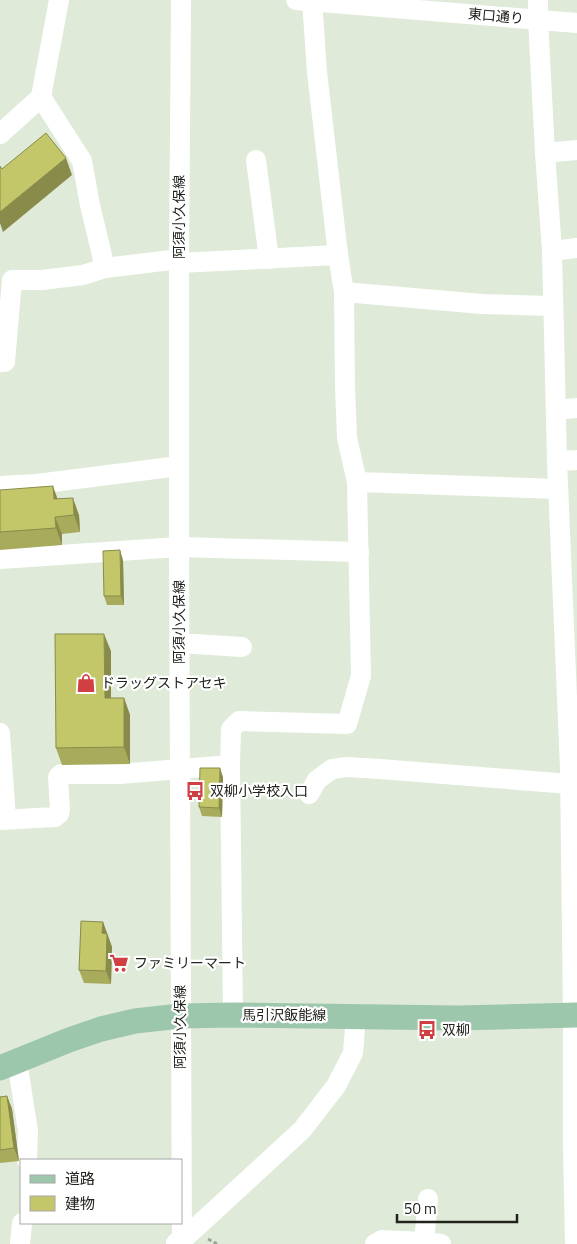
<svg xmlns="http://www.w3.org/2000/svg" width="577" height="1244" viewBox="0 0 577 1244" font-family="'Titillium Web','Noto Sans JP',sans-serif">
<rect width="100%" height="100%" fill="#dfead8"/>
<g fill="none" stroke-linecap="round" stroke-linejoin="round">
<!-- path -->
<polyline stroke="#9ba496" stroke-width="3" stroke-dasharray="4 2.5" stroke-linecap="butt" points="208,1239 217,1244"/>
<!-- minor -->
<g stroke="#fff" stroke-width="20">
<polyline points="181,0 179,263 179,547 182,1244"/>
<polyline points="296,0 577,23"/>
<polyline points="538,0 538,19 545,153 552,251 557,461 570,768 573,1015 573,1146 575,1244"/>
<polyline points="41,97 82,161 90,205 105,268"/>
<polyline points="0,134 41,97 59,0"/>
<polyline points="545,153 577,150"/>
<polyline points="256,160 269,259"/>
<polyline points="552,251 577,248"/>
<polyline points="179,263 338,255"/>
<polyline points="344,292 482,304 553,306"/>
<polyline points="0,362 5,362 12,280 42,280 83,275 105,268 179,259"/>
<polyline points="556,410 577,408"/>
<polyline points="557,461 577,460"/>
<polyline points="357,482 558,489"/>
<polyline points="0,486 37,484 179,466"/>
<polyline points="0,559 179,547 359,552"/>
<polyline points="179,643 242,647"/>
<polyline points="0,733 6,819"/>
<polyline points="309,794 317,780 332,769 347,767 380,769 570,784"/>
<polyline points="0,820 55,817 59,814 60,809 58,777 61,774 119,774 230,765"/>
<polyline points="233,1015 230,765 231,729 239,721 347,724 361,676 357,482 347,438 345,387 344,292 338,255 317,72 312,0"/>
<polyline points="17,1061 28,1131 27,1160"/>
<polyline points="424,1242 428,1199"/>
<polyline points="176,1243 182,1240 202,1222 302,1130 336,1086 353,1053 356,1015"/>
<polyline points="20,1244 22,1223"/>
<polyline points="375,1244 382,1240 424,1242 441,1244"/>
</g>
<!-- major -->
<polyline stroke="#9dc7ac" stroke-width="25" points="0,1068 69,1040 101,1029 135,1021 180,1016 233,1015 458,1018 577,1015"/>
</g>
<!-- wall -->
<g fill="#a8ab5b">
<polygon points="0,490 79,515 80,532 62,534 62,545 0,550"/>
<polygon points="123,560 124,605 107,605 104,596"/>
<polygon points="111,651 111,698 124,698 130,715 130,764 62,765 56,748"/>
<polygon points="223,777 222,817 202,816 199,807"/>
<polygon points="103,922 112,947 111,984 84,983 79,970"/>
<polygon points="7,1096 12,1109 19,1161 0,1163 0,1097"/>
</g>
<!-- shaded-wall -->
<g fill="#888b4a">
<polygon points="66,158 72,175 3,232 0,223 0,212"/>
<polygon points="53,486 59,503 54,499"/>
<polygon points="73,498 79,515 80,532 74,515"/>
<polygon points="55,517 62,534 62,545 56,528"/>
<polygon points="120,550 123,560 124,605 121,596"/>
<polygon points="104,634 111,651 111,715 105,698"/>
<polygon points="124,698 130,715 130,764 124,747"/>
<polygon points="220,768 223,777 222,817 219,808"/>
<polygon points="103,922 112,947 111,984 106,971 102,933"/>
<polygon points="7,1096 12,1109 19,1161 14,1148"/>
</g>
<!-- building -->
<g fill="#c3c76a" stroke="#888b4a">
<polygon points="46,133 66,158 0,212 0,166 2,169"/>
<polygon points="53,486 54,499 73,498 74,515 55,517 56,528 0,532 0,490"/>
<polygon points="120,550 121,596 104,596 103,551"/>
<polygon points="55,634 104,634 105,698 124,698 124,747 56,748"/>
<polygon points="200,768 220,768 219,808 199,807"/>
<polygon points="81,921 103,922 102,933 107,934 106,971 79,970"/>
<polygon points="7,1096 14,1148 0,1150 0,1097"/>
</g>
<!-- icons -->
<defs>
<g id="shop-bare" transform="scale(1.5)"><path d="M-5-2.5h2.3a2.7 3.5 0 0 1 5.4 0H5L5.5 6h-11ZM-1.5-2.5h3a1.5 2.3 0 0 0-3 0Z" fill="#d04042" stroke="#fff" stroke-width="2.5" paint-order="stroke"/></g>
<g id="bus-bare" transform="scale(1.5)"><path d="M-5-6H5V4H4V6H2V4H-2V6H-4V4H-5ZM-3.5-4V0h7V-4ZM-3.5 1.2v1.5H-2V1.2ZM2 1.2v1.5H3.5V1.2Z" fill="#d04042" stroke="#fff" stroke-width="2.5" paint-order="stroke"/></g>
<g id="supermarket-bare" transform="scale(1.5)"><path d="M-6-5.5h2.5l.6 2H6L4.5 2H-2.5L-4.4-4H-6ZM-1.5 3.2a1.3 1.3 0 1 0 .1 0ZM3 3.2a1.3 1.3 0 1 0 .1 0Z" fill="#d04042" stroke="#fff" stroke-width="2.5" paint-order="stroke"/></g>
</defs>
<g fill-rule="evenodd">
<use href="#shop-bare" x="86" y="683"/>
<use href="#bus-bare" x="195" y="791"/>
<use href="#supermarket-bare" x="119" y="963"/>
<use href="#bus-bare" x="427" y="1030"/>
</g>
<g text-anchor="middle" stroke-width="4.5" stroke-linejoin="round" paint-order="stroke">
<!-- street labels -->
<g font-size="14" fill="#20241d" stroke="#fff">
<text transform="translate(496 16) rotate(5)" y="5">東口通り</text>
<text transform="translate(179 217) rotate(-90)" y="5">阿須小久保線</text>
<text transform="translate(179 622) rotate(-90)" y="5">阿須小久保線</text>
<text x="284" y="1020">馬引沢飯能線</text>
<text transform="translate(180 1027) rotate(-90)" y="5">阿須小久保線</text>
</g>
<!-- poi labels -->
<g font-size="14" fill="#20241d" stroke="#fff" text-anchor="start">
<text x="101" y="688">ドラッグストアセキ</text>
<text x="210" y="796">双柳小学校入口</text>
<text x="134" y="968">ファミリーマート</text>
<text x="442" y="1035">双柳</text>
</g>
</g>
<!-- legend -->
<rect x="20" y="1159" width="162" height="65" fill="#ffffff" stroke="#a6a7a5"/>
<rect x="30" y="1175" width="25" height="8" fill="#9dc7ac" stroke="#a6a7a5"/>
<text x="65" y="1184" font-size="15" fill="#20241d">道路</text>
<rect x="30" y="1196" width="25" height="15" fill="#c3c76a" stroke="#a6a7a5"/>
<text x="65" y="1209" font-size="15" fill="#20241d">建物</text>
<!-- scale -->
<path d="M397 1214v8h120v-8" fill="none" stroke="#20241d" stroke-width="2.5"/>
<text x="404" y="1214" font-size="15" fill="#20241d" stroke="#ffffff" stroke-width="4" paint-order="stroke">50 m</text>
</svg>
